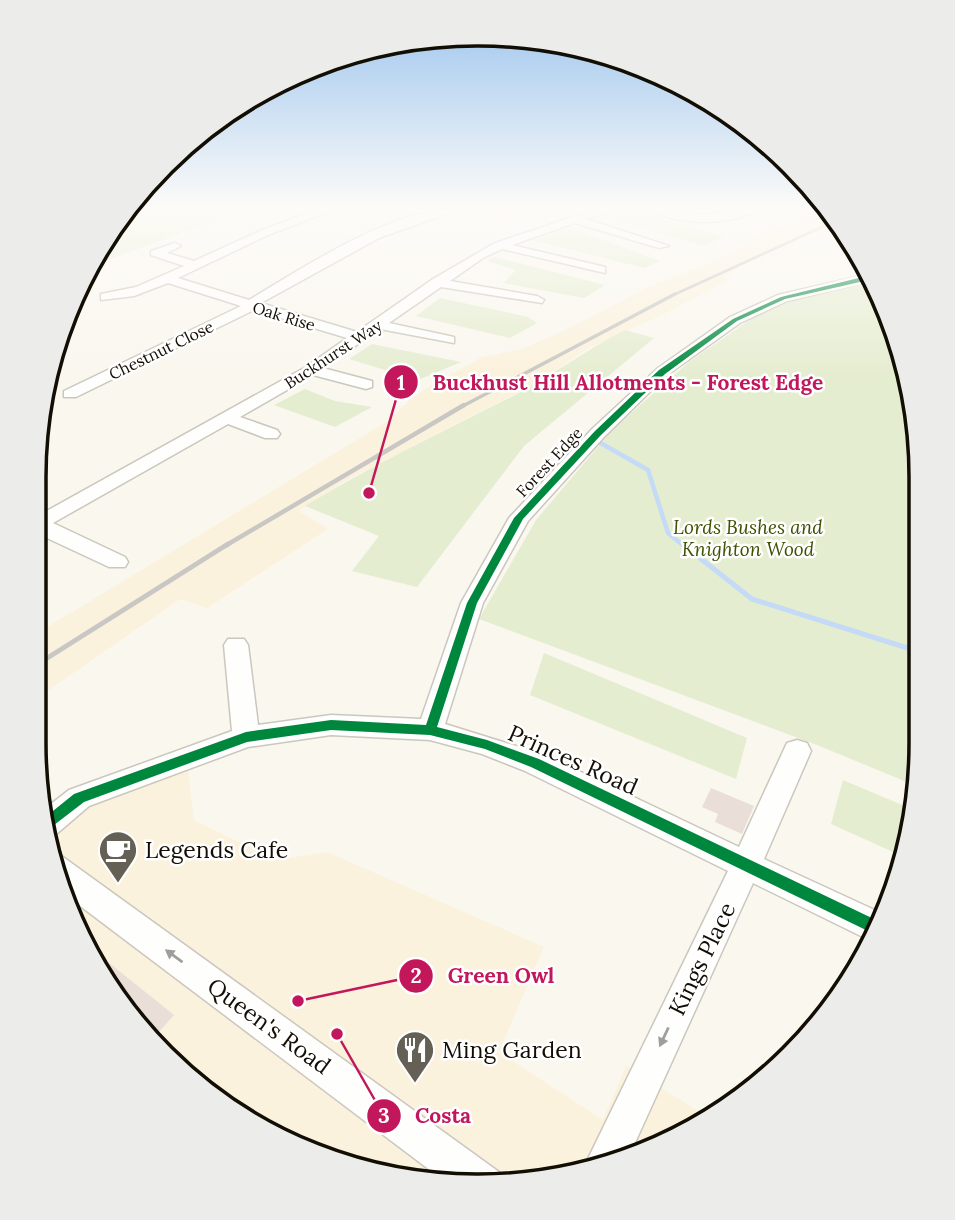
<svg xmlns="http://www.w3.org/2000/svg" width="955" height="1220" viewBox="0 0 955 1220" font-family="Lora,serif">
<rect width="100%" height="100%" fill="#faf7ef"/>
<!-- built -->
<g fill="#fbf2dd">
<polygon points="824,211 836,225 749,261 725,277 728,280 666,313 587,349 535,384 347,480 299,511 328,529 207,608 180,599 33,701 34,635 388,421 413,397 432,385 482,357 521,349 561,332 649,287 726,256 759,236"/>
<polygon points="187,762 194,820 275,860 327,852 544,947 499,1052 603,1120 626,1066 711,1119 700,1127 593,1172 478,1187 363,1172 256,1127 164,1057 93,965 48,858 41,803"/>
</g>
<!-- green -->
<g fill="#e5edd0">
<polygon points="130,207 251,207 97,264"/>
<polygon points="632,211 724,237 703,246 605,217"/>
<polygon points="571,228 660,261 644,268 532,240"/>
<polygon points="494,257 605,285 584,298 503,283 516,270 487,261"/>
<polygon points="874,281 898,335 921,448 914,785 817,745 479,619 536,520 613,429 689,362 754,317 788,302"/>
<polygon points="440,298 528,317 537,323 510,338 416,316"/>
<path d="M625,330L654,338L524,446L417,587L352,571L379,536L305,506C374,464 447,430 519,393C555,373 588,349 625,330Z"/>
<polygon points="372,344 461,362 418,380 349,359"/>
<polygon points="305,389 335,401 372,407 335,427 274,405"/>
<polygon points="544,653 747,738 736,779 530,695"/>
<polygon points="843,780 914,810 913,829 902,856 831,824"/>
</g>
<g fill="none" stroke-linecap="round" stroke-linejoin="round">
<!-- stream-far1 -->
<polyline stroke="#c4daf6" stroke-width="4.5" points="597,441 648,470 668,533 684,546"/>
<!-- stream -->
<polyline stroke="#c4daf6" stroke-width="5" points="682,544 752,599 917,651"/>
</g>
<!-- building -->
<g fill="#eaded9">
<polygon points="711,788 754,806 742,834 715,822 718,814 702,807"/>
<polygon points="83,942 174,1015 151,1041 93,965"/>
</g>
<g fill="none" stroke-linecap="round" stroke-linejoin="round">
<!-- minor casing -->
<g stroke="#cbc7be" stroke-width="3">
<g id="minor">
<path d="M323,207H340L268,235L178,278L249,300C309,264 394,207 466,207L379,238L261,303L357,332L433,279L495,243L603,207H620L586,219L669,246L659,248L575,223L512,245L605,267V273L502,249L483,258L450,281L537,296L544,300L542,303L441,287L389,323L454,337V343L380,329L323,368L372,381V387L366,389L313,375L240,417L277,430L280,434L277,438H265L228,424L53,523L125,557L128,562L125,567H109L34,532V518L306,367L347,338L254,310L76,397H64V391L241,306L168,283L134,296L101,300V294L136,287L184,266L151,255V251L175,243L181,246L167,253L194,261L260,231Z"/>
<path d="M645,207H664L704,215L762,207C731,228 676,226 645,207Z"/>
<polygon points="870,274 874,280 787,301 740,323 667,375 604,437 528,521 483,603 445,724 545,755 739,847 787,743 797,740 807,743 811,751 764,859 879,912 867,939 753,883 629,1156 586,1172 584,1167 728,871 525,771 482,754 430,740 331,735 248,747 89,806 54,836 46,839 42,811 69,790 232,731 224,645 228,639 244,639 248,645 258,725 331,715 421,719 461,603 509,518 592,429 657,369 730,317 778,295"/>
<polygon points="67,318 72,319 72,325 62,325"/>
<polygon points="37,433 42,434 45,441 36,446"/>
<polygon points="52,853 63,857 499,1172 504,1183 478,1187 447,1183 63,893 48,858"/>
</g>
</g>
<!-- minor -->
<use href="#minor" fill="#fefefd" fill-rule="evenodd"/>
<!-- rail-far3 -->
<polyline stroke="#c8c7c4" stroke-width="2.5" points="671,296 833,222"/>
<!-- rail-far2 -->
<polyline stroke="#c8c7c4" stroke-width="3.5" points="461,407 675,294"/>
<!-- rail-far1 -->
<polyline stroke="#c8c7c4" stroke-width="4.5" points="225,546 464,405"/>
<!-- rail -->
<polyline stroke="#c8c7c4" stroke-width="5" points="33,667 228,544"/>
<!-- cycleway casing -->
<g stroke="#fff" stroke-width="5">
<polygon id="cycleway" points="871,275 873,279 785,299 737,321 665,374 601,435 523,519 477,603 437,727 487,740 539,759 876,920 870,932 531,767 485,749 430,735 331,730 247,742 84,802 45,832 43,819 74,794 246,732 331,720 426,725 467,603 514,518 595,431 659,370 733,319 781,297"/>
</g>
<!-- cycleway -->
<use href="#cycleway" fill="#00873e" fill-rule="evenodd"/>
</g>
<!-- one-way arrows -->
<defs><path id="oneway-solid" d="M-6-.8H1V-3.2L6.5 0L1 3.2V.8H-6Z" transform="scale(1.75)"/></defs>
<g fill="#a09e99">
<use href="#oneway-solid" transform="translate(174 956) rotate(-144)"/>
<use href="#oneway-solid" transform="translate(664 1037) rotate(115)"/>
</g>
<!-- sky -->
<linearGradient id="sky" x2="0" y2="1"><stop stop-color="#99c3ee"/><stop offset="0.55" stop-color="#fdfbf8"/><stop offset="1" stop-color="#fdfbf8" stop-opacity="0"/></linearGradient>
<rect width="955" height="378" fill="url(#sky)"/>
<!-- icons -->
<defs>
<g id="cafe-pin" transform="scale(2.0125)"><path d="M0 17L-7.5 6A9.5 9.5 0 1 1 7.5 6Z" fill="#646056" stroke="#fff"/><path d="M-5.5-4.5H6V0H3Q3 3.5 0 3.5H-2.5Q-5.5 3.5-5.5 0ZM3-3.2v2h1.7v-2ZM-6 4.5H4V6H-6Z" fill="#fff"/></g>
<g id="restaurant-pin" transform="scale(2.0125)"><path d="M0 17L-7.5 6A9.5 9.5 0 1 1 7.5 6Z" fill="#646056" stroke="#fff"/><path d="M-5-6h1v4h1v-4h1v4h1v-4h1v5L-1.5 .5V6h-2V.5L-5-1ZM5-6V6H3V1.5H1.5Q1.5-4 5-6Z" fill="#fff"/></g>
</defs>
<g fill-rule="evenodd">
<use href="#cafe-pin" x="118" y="850"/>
<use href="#restaurant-pin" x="415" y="1050"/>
</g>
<g text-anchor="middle" stroke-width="5" stroke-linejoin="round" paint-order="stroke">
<!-- far-street labels -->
<g font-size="16" fill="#130e04" stroke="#fff">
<text transform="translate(284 316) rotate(17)" y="6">Oak Rise</text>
<text transform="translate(161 350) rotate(-26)" y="6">Chestnut Close</text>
<text transform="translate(333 354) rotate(-33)" y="6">Buckhurst Way</text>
<text transform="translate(549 462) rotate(-47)" y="6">Forest Edge</text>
</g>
<!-- park labels -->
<g font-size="19" font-style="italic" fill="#3e5100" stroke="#fff">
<text x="748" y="534">Lords Bushes and<tspan x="748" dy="22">Knighton Wood</tspan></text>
</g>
<!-- near-street labels -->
<g font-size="23" fill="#130e04" stroke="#fff">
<text transform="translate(573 760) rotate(24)" y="8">Princes Road</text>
<text transform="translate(702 959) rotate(-64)" y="8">Kings Place</text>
<text transform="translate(269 1026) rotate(36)" y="8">Queen's Road</text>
</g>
<!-- near-poi labels -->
<g font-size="23" fill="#130e04" stroke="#fff" text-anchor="start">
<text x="145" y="858">Legends Cafe</text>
<text x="442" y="1058">Ming Garden</text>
</g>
</g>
<!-- crop -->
<path d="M0 0H955V1220H0ZM477 46H478A431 431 0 0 1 909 477V743A431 431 0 0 1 478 1174H477A431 431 0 0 1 46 743V477A431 431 0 0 1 477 46Z" fill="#ececeb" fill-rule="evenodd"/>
<path fill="none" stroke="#130e04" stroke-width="3.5" d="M477 46H478A431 431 0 0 1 909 477V743A431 431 0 0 1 478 1174H477A431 431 0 0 1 46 743V477A431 431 0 0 1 477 46Z"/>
<!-- callouts -->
<path fill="none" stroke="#c2185b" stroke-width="2.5" d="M369 493L401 382M298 1001L416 976M337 1034L384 1116"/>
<g fill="#c2185b" stroke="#fff" stroke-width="2.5">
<circle cx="369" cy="493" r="7"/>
<circle cx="298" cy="1001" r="7"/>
<circle cx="337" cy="1034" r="7"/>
<circle cx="401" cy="382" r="18"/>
<circle cx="416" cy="976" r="18"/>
<circle cx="384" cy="1116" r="18"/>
</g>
<g font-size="21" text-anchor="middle" font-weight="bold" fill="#fff">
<text x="401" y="390">1</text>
<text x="416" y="983">2</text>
<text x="384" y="1123">3</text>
</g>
<g font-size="21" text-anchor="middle" font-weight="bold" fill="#c2185b" stroke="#fff" stroke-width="5" stroke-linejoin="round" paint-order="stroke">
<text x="628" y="390">Buckhust Hill Allotments - Forest Edge</text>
<text x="501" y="983">Green Owl</text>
<text x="443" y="1123">Costa</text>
</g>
</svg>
